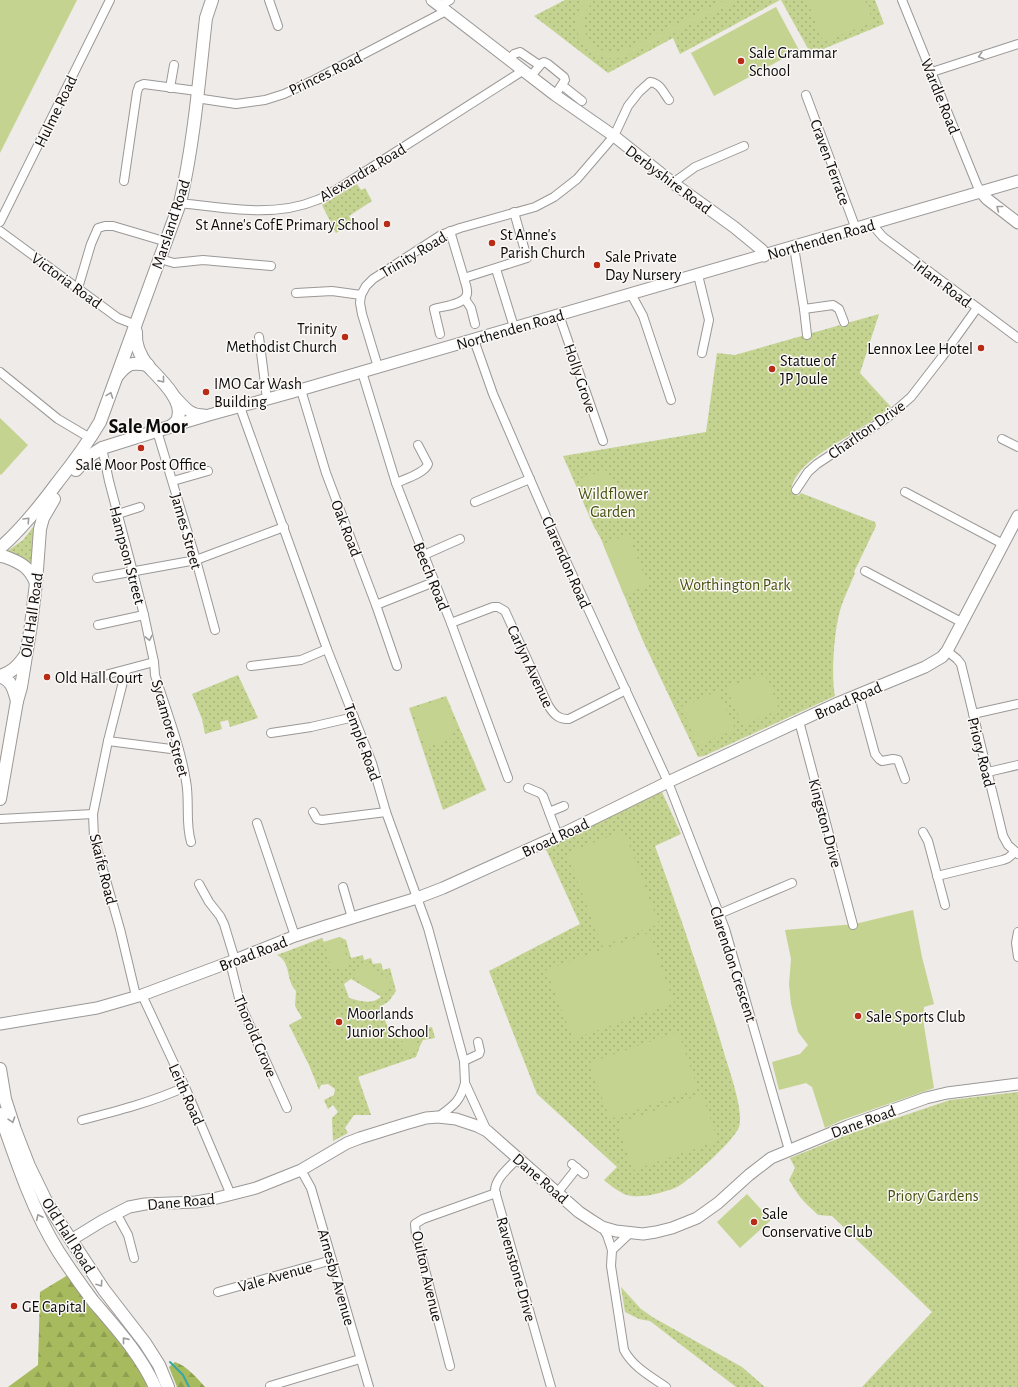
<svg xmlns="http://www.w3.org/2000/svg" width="1018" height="1387" viewBox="0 0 1018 1387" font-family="'Alegreya Sans',sans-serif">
<defs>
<pattern id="grass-dots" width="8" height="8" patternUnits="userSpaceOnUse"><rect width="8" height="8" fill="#c4d390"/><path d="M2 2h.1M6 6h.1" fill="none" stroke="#a7b47b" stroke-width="1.8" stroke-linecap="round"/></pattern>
<pattern id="forest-firs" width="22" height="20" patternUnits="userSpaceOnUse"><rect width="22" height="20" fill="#a8ba5e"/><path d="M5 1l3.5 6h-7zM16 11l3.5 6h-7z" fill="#8f9f50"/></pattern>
</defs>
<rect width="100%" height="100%" fill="#eeebe9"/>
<!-- grass -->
<g fill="url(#grass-dots)" fill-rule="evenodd">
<polygon points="565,0 780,0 680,54 673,38 608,73 534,16"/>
<polygon points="781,0 875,0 884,24 811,54"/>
<polygon points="357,184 361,190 365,188 372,201 349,216 353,223 336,233 322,205"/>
<path d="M879,314L860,373L891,407C879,416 866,425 853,433C833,446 795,464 791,490L798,496L801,493L875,522L876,526L854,572L855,573C849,588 841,603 838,619C834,637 831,678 835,696L704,756L698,757L643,641L601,539L596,530L595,529L563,456L706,432L717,353L735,355Z"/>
<polygon points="34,526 36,528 32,542 32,565 20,556 6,552 23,540"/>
<polygon points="238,675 258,718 230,727 228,720 220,722 222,729 205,734 202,719 192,694"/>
<polygon points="446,696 486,790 443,810 409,708"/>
<path d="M662,792L681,834L655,846C680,915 704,985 725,1056C730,1073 744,1111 739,1127C735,1140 689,1181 677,1187C663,1193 638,1200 624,1194C616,1190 610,1185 604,1180L617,1167L537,1094L489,971L580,924L544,845Z"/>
<path d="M340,937L346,940L351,958L363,955L364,960L371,958L373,964L381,963L383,970L390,968L396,991L389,1001L380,1007L391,1036L432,1027L435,1038L423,1040L420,1046L416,1057L358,1077L371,1115H354L345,1128L348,1133L333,1141L332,1118L338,1112L333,1105L328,1109L324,1100L334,1095L335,1089L328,1084L321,1085L319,1090L309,1065L289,1025L302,1018L295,1006L296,991C285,979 292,963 277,955L322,938L324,942ZM351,979L380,996L381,997C371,1005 360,1001 349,998L344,984Z"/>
<path d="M1018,1092V1387H862L932,1312L832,1216L818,1215C811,1208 801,1200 796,1191C793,1187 792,1184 789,1180L795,1168L790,1158L852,1133L950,1100Z"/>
<polygon points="621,1287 641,1309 654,1318 742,1367 765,1387 736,1387 650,1321 639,1319 625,1312"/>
</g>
<!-- forest -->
<g fill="url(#forest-firs)">
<polygon points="68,1275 127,1348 146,1382 147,1387 8,1387 38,1365 40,1292"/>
<path d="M175,1362C188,1367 196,1377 205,1387H177L169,1367Z"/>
</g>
<!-- garden -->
<g fill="#c4d390">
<polygon points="0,0 77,0 0,153"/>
<path d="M585,0H595C568,23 594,64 626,49L725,0H740L627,56C591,68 561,30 585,0Z"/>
<polygon points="807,0 865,0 873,22 823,42"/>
<polygon points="776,7 799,50 714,96 691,53"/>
<polygon points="809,348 817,355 824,360 806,371"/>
<polygon points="0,418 28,445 1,475 0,474"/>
<polygon points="606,470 612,483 632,495 627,515 610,521 591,503 579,479"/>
<polygon points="628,535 648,585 624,595 603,544"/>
<polygon points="765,675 778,705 776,711 743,725 726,687"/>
<polygon points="718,691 735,729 699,746 681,707"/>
<polygon points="446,699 455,727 452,734 454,737 426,748 412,709"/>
<polygon points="624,831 659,924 602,946 567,853"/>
<polygon points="913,910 922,957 934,1004 924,1007 923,1019 934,1088 842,1120 825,1128 812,1087 806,1083 779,1090 772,1062 800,1054 808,1045 798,1032 791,1004 789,984 791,959 785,930 855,924"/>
<polygon points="649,933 674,1003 573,1039 546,970"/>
<polygon points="340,937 349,965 332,970 324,942"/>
<polygon points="362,963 391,981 382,995 353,977"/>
<polygon points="678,1032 698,1089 610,1119 589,1063"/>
<polygon points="416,1039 419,1049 403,1053 401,1042"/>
<polygon points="702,1094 718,1141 633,1170 617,1124"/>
<polygon points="747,1194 771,1220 740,1248 717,1222"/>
</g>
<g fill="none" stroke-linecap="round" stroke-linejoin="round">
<!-- stream -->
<polyline stroke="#3aa5a6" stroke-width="2" points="170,1362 183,1375 189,1387"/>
<!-- street casing -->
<g stroke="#9b9896" stroke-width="10">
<g id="street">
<polyline points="269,0 278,26"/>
<polyline points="902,0 977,185 981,192"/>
<polyline points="440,6 450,0"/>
<polyline points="510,59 514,54 520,52 539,65"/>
<polyline points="932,72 1018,44"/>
<polyline points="531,76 542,63 544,62 548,64 564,77 565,80 555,95"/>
<polyline points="563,86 582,101"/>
<polyline points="170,88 174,65"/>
<polyline points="806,95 856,229"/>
<polyline points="196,98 236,104 265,100 284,94 314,80 446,11"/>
<polyline points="124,181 137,92 139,86 144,84 197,91"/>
<polyline points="673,183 695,167 744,146"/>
<path d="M180,203C225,208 274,218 317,200C324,198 330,193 336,190L524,70"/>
<polyline points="0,222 110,0"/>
<polyline points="875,223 876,229 883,237 1018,338"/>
<polyline points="0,231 118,318 136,325"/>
<polyline points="450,231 464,278 527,258 514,212"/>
<polyline points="794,247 804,309 807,335"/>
<polyline points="160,259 174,263 203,260 271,266"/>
<polyline points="496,269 514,327"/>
<polyline points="698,275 709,320 702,353"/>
<polyline points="78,288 91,244 98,228 105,226 113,226 167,242"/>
<polyline points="296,293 332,291 361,295"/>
<polyline points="631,294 643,316 671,400"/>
<polyline points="465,299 471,308 475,324"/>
<polyline points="804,309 833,305 839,309 844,322"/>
<polyline points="559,315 603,441"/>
<path d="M440,334L434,309C443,306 465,305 467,294C468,289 465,283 464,278"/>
<polyline points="259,337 267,399"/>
<polyline points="474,340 493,394 555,537 668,782 725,929 789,1150"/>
<path d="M378,367L362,314L360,303L361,295L366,286L373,279L441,235L460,228L535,207L554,197L577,179L614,136L628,106L639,92L650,82C660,83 663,92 669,100"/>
<polyline points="0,372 58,419 90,438"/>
<polyline points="362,372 396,483 424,555 451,623 508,778"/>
<polyline points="301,390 326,473 376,605 397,666"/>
<polyline points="240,407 327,649 372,763 386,812 428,928 464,1061 465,1083 487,1131"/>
<polyline points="157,431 196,560 215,630"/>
<polyline points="1002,439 1018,447"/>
<path d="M102,448L109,481L133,572L144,615L154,662L155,675C166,710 180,745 186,781C190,802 185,822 191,842"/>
<polyline points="173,481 208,471"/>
<path d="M396,483C405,479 425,473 428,464L418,445"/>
<polyline points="796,490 808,472 817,464 888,417 911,397 942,357 977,308"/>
<polyline points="905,492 1003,544"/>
<polyline points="475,502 530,479"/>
<polyline points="118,514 140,507"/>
<polyline points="424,555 460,539"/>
<polyline points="865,571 963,623"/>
<polyline points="97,578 196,560 284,527"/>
<polyline points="376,605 434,582"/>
<path d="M451,623L493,607H498L505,611L548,705C553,713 558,720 569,719L626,690"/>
<polyline points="98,625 144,615"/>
<polyline points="947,651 957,659 961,664 1003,836 1008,845 1018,854"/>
<polyline points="251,666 301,660 327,649"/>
<polyline points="126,670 108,741 93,814 94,838 120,929 136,996"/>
<polyline points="90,679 154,662"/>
<polyline points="859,695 875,754 879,759 882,761 893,759 898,760 905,779"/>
<polyline points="973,714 1018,704"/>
<polyline points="799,721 853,925"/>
<polyline points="271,733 311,727 354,717"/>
<polyline points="108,741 179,750"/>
<polyline points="988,772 1018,765"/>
<polyline points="528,788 540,793 543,796 558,836"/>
<polyline points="313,812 317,819 322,820 386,812"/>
<polyline points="549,812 564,806"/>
<polyline points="0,819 93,814"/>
<polyline points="257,823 295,936"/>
<polyline points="923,832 928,841 945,905"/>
<polyline points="937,876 1003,860 1008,858 1015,852"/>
<polyline points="199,884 209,902 220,916 224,924 235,960"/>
<polyline points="343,887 352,918"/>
<polyline points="719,914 792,883"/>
<polyline points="1018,932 1016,943 1018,957"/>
<polyline points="230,962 241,1006 287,1108"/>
<polyline points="142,995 185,1087 231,1195"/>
<polyline points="464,1061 479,1054 480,1051 478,1042"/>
<path d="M438,1117C453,1106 460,1102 465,1083"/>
<path d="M82,1120C117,1111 152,1102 185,1087"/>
<path d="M518,1158C510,1167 495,1178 495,1191L551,1387"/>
<polyline points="572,1164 584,1174"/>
<polyline points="301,1170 311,1188 369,1387"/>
<polyline points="558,1192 577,1168"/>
<polyline points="116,1213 128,1235 134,1258"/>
<path d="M602,1227L607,1235L612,1250L611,1266L624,1350C633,1367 650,1376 666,1387"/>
<polyline points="612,1250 630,1233"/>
<polyline points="218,1292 332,1260"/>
<polyline points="450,1366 416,1235 415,1224 423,1219 496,1193"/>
<polyline points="270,1386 360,1359"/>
</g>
</g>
<!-- secondary casing -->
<g stroke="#9b9896" stroke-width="13">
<g id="secondary">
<polyline points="432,0 555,95 614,136 673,183 734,227 762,250 764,256"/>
<polyline points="981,192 987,199 1018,223"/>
<path d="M175,397C185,407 189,415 204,415"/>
<polyline points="169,427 209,415 293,392 1018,181"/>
<polyline points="0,1024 97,1008 142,995 230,962 295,936 326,926 417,898 443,888 558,836 668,782 838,703 925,667 942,657 947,651 1018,516"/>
<polyline points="71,1240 102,1221 129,1207 145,1204 196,1202 213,1199 256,1188 301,1170 347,1143 360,1138 405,1124 426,1118 438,1117 456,1119 477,1126 487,1131 579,1212 591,1220 602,1227 616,1231 643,1234 656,1232 672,1228 697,1218 718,1203 749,1175 771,1158 848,1126 926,1098 947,1093 1018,1084"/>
</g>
</g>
<!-- primary casing -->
<g stroke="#9b9896" stroke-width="14">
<g id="primary">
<path d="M118,375C128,363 132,362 148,365"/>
<path d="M76,470L88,457L102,448L169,427C173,425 177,422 178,418C184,400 159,378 148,366C140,356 135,344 136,332"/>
<path d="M0,548C22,529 40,506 57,483C73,463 87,444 100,422L180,203C194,143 199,80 206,18L212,0"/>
<path d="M0,556C5,556 8,558 13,560C25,565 31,571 36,583"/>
<path d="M0,676C12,672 17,667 25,656"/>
<path d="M0,676C13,682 13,688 17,701"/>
<polyline points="0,799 17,701 21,687 31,625 36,583 40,529 43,518 54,499"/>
<polyline points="0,1069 5,1099 15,1130 29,1166 48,1205 104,1290 145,1343 159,1365 168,1387"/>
<path d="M0,1114C16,1160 32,1209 58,1251C69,1268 81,1285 93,1301C116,1328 140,1354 155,1387"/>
</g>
</g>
<!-- street -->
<use href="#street" stroke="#fff" stroke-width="8"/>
<!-- secondary -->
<use href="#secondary" stroke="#fff" stroke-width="11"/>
<!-- primary -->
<use href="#primary" stroke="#fff" stroke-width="12"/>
</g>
<!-- one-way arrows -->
<defs><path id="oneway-chevron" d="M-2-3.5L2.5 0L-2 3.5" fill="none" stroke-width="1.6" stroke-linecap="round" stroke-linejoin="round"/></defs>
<g stroke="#9e9d9d">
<use href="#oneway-chevron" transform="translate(981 56) rotate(163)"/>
<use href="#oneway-chevron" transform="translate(999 208) rotate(-142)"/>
<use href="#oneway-chevron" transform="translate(162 380) rotate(51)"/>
<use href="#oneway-chevron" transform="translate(110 395) rotate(-70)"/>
<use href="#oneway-chevron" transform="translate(27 520) rotate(-47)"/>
<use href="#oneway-chevron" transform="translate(149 638) rotate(78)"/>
<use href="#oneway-chevron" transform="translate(12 1120) rotate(72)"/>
<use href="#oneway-chevron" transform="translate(39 1217) rotate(-116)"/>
<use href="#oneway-chevron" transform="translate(100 1284) rotate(56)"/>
<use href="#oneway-chevron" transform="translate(125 1340) rotate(-129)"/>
</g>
<!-- markers -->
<g fill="#b82b15" stroke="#fbf8f6" stroke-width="1.5">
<circle cx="741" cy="61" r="4"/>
<circle cx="387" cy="224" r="4"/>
<circle cx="492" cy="243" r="4"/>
<circle cx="597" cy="265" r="4"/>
<circle cx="345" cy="337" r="4"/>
<circle cx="981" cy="348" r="4"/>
<circle cx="772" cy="369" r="4"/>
<circle cx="206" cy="392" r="4"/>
<circle cx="141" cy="448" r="4"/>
<circle cx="47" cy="677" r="4"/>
<circle cx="858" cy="1016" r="4"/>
<circle cx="339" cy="1022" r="4"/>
<circle cx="754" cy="1222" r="4"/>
<circle cx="14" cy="1306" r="4"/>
</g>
<g text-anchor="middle" stroke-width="3" stroke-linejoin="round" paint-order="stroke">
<!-- poi labels -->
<g font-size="16" fill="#0c0b0b" stroke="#fbf8f6" text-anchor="start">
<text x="749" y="58">Sale Grammar<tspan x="749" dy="18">School</tspan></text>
<text x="379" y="230" text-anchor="end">St Anne's CofE Primary School</text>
<text x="500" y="240">St Anne's<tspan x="500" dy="18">Parish Church</tspan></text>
<text x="605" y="262">Sale Private<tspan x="605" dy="18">Day Nursery</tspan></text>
<text x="337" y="334" text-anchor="end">Trinity<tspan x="337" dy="18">Methodist Church</tspan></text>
<text x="973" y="354" text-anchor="end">Lennox Lee Hotel</text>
<text x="780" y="366">Statue of<tspan x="780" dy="18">JP Joule</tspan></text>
<text x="214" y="389">IMO Car Wash<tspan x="214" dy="18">Building</tspan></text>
<text x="141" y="470" text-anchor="middle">Sale Moor Post Office</text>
<text x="55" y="683">Old Hall Court</text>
<text x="347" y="1019">Moorlands<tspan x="347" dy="18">Junior School</tspan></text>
<text x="866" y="1022">Sale Sports Club</text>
<text x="762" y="1219">Sale<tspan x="762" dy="18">Conservative Club</tspan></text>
<text x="22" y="1312">GE Capital</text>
</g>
<!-- street labels -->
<g font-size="16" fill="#0c0b0b" stroke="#fbf8f6">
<text transform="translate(325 73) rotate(-26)" y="6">Princes Road</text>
<text transform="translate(941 96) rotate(68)" y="6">Wardle Road</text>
<text transform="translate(55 111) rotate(-64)" y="6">Hulme Road</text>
<text transform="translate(831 162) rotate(70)" y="6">Craven Terrace</text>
<text transform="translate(362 172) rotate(-31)" y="6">Alexandra Road</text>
<text transform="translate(669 179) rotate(37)" y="6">Derbyshire Road</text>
<text transform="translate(170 224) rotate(-72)" y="6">Marsland Road</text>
<text transform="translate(821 239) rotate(-16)" y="6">Northenden Road</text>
<text transform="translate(413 254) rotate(-31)" y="6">Trinity Road</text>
<text transform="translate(67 280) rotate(36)" y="6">Victoria Road</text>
<text transform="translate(943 283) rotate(37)" y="6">Irlam Road</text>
<text transform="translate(510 329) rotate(-16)" y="6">Northenden Road</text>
<text transform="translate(581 378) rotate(71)" y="6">Holly Grove</text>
<text transform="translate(866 429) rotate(-35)" y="6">Charlton Drive</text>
<text transform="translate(347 528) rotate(69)" y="6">Oak Road</text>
<text transform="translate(187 531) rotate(74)" y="6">James Street</text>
<text transform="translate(128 555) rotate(75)" y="6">Hampson Street</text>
<text transform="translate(567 562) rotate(66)" y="6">Clarendon Road</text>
<text transform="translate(432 576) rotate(68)" y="6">Beech Road</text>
<text transform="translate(31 615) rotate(-82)" y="6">Old Hall Road</text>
<text transform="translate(531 666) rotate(65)" y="6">Carlyn Avenue</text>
<text transform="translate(848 700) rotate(-24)" y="6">Broad Road</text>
<text transform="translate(171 728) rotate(74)" y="6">Sycamore Street</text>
<text transform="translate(363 742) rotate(70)" y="6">Temple Road</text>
<text transform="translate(982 752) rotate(76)" y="6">Priory Road</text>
<text transform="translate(826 823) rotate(75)" y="6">Kingston Drive</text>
<text transform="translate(555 837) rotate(-25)" y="6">Broad Road</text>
<text transform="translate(104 869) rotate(76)" y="6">Skaife Road</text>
<text transform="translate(253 953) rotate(-21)" y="6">Broad Road</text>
<text transform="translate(734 964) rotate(72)" y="6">Clarendon Crescent</text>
<text transform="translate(256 1036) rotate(67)" y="6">Thorold Grove</text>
<text transform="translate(187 1094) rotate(66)" y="6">Leith Road</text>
<text transform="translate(863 1121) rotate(-20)" y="6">Dane Road</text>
<text transform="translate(541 1178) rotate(41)" y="6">Dane Road</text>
<text transform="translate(181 1201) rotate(-5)" y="6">Dane Road</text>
<text transform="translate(69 1235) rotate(58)" y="6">Old Hall Road</text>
<text transform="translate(517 1269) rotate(74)" y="6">Ravenstone Drive</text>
<text transform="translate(275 1276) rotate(-16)" y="6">Vale Avenue</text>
<text transform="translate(428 1276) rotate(77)" y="6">Oulton Avenue</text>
<text transform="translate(337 1277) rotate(74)" y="6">Arnesby Avenue</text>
</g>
<!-- park labels -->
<g font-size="16" fill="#47520d" stroke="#fbf8f6">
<text x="613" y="499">Wildflower<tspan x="613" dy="18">Garden</tspan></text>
<text x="735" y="590">Worthington Park</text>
<text x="933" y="1201">Priory Gardens</text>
</g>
<!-- district labels -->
<g font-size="20" font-weight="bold" fill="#0c0b0b" stroke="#fbf8f6">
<text x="148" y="433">Sale Moor</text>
</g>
</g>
</svg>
